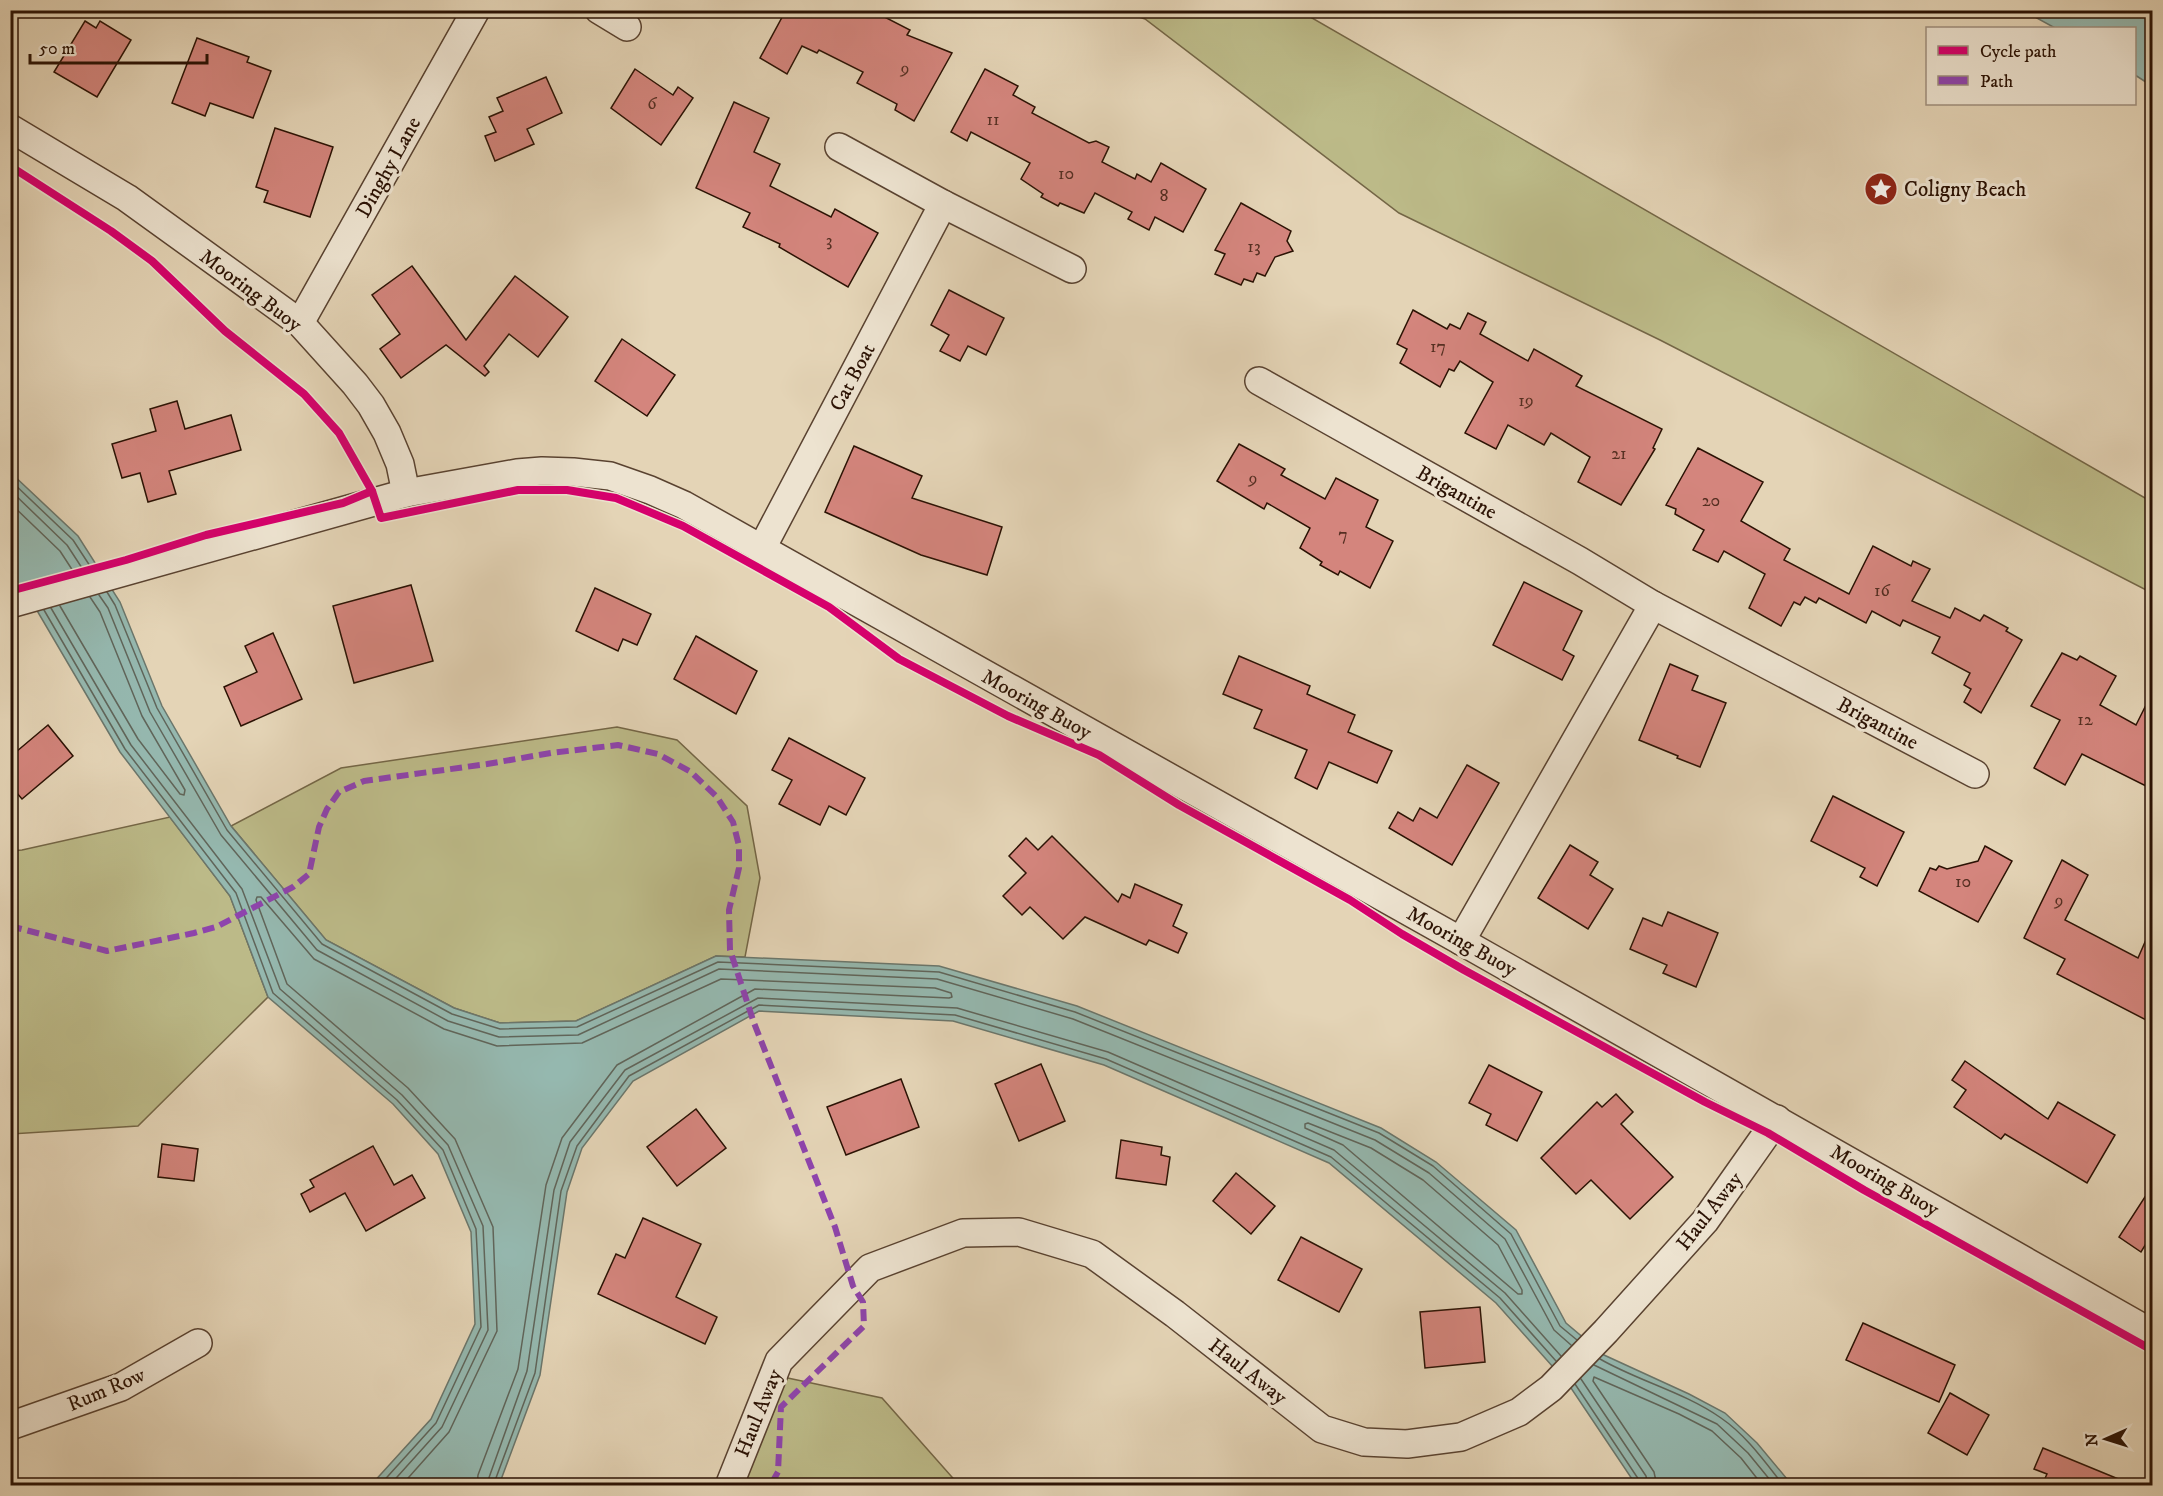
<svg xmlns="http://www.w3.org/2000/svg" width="2163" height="1496" viewBox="0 0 2163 1496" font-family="'IM FELL DW Pica',serif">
<rect width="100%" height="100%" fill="#e4d4b6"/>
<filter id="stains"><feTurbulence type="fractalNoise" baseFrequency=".00333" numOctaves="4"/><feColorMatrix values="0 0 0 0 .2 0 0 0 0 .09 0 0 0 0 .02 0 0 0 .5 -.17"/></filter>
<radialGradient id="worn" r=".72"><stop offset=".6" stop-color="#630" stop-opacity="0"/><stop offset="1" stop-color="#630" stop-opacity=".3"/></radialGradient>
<!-- green -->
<g fill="#bcba88" stroke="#746646" stroke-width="1.5">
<polygon points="1121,11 1300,11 2152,502 2152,593 1660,340 1399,213 1145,19"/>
<polygon points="617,727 677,740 747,806 760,878 745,957 716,956 576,1021 500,1023 454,1008 326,940 231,826 341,768"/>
<polygon points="170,817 230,896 268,997 138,1126 11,1134 11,851 22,850"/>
<polygon points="783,1377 882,1398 959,1485 743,1486"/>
</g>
<!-- water -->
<g fill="#95b8af" stroke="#6b766b" stroke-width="1.5">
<polygon points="2024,11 2152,11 2152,86 2135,75 2134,28 2055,28"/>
<polygon points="10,472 78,536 120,602 162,706 231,826 326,940 454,1008 500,1023 576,1021 716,956 939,966 1077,1006 1381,1128 1436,1162 1516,1230 1566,1323 1604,1355 1689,1394 1725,1413 1757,1443 1792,1485 1636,1485 1569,1385 1496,1303 1329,1163 1104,1065 953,1021 759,1011 633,1081 582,1148 567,1192 540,1375 499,1485 371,1485 431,1419 475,1324 471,1232 438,1154 393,1104 268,997 230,896 120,752 32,602 11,579"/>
</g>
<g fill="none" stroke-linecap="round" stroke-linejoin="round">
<!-- shore -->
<g stroke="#60655a" stroke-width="1.5">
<polyline points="10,480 73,540 90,566"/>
<polyline points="10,490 67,545 82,568"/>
<polyline points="10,503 60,551 73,571"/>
<polyline points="107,592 115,605 157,708 227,830 322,944 452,1014 500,1029 577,1027 718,962 939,972 1075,1012 1379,1133 1433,1166 1511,1234 1560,1326 1577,1340"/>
<polyline points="99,595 108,608 150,712 221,835 317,950 448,1021 499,1037 578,1035 719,969 937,979 1073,1019 1375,1140 1429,1173 1505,1239 1554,1330 1571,1345"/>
<polyline points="60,606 138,739 180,794 184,795 185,790 142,716 100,612 90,597"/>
<polyline points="51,608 131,745 242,889 280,989 402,1095 448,1145 483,1226 488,1330 442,1427 389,1486"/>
<polyline points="44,610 125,749 236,893 273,993 397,1100 443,1150 476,1229 481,1327 436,1423 379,1486"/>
<polygon points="1308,1123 1371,1148 1423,1180 1498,1245 1522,1290 1522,1294 1518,1294 1343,1145 1305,1128 1305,1124"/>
<path d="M1600,1359C1638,1381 1684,1392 1721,1418C1746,1435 1765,1462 1784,1486"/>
<polyline points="1594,1365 1717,1424 1748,1453 1775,1486"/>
<polyline points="1581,1379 1646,1476 1648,1486"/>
<polyline points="1575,1384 1639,1480 1641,1486"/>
<polyline points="401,1486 449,1432 497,1331 493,1227 455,1139 408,1088 287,984 256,900 257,897 261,897 314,959 444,1029 497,1046 582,1043 721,979 935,988 951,993 952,997 949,998 755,989 617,1065 562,1138 546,1185 518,1369 478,1475 477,1486"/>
<polyline points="486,1486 527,1371 554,1190 570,1142 625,1070 758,998 957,1008 1108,1052 1334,1150 1505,1293 1561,1356"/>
<polyline points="493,1486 535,1373 561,1191 577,1146 629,1076 759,1005 955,1015 1106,1059 1331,1157 1500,1298 1556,1361"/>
<polyline points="1657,1486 1654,1472 1593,1381 1594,1377 1679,1414 1712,1431 1741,1458 1763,1486"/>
</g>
</g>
<!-- building -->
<g fill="#d4857d" stroke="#2b1204" stroke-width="1.5">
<polygon points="786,10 871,10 910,30 907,35 952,53 914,121 895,110 897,104 857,83 863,72 819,50 817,53 802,46 787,74 760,58"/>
<polygon points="85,21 96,28 100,21 131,40 97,97 54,72"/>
<polygon points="197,38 249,57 247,62 271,71 253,118 210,103 205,116 172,103"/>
<polygon points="635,69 673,95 678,87 693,98 661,145 611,108"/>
<polygon points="985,69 1018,86 1013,95 1035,107 1032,113 1089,143 1096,141 1109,147 1102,162 1135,179 1137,174 1151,182 1161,163 1206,189 1183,232 1155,217 1149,230 1128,219 1132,212 1095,193 1084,213 1060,203 1058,206 1041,197 1043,194 1021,179 1030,163 971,132 967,141 951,132"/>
<polygon points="546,77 562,113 527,129 534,144 495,161 485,136 496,132 489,117 503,111 497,98"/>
<polygon points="734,102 769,118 754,152 780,164 770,186 831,217 835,209 878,233 848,287 779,247 780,244 743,227 750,213 696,188"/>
<polygon points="275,128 333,147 310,217 264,202 268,191 256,187"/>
<polygon points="1241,203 1291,231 1287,241 1293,251 1275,257 1265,276 1257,273 1253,282 1244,279 1241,285 1215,274 1225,254 1215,250"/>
<polygon points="412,266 466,340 515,276 568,317 538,357 509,334 484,366 489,372 485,376 446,345 401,378 380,349 400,334 372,295"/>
<polygon points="949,290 1004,318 986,355 968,346 960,361 940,351 949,335 931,325"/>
<polygon points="1413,310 1447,329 1450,324 1460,329 1468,313 1486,322 1480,334 1528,361 1534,349 1582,376 1576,386 1662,429 1653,448 1655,449 1621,505 1578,482 1590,457 1551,433 1544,445 1508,425 1496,449 1465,433 1493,382 1460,361 1454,371 1449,369 1440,387 1400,363 1407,349 1397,344"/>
<polygon points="622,339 675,375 647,416 595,381"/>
<polygon points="177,401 185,429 231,415 241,450 169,471 176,494 148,502 140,473 122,478 112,444 156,431 150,409"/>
<polygon points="1239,444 1285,469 1281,475 1325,499 1336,478 1378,500 1366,527 1393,541 1370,588 1340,571 1338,575 1320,565 1322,562 1300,548 1310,528 1267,503 1264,509 1217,481"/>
<polygon points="854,446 922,476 912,498 1002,527 987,575 921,555 825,512"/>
<polygon points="1698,448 1763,482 1741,521 1790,549 1784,560 1849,594 1873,546 1911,566 1913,561 1930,569 1912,601 1950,618 1955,608 1980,621 1984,615 2008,628 2006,631 2022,640 1981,713 1964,702 1971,689 1964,685 1970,673 1932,653 1940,637 1903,620 1900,626 1872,611 1866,623 1819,598 1816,603 1805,597 1800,605 1794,602 1781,626 1749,608 1765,574 1724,551 1718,562 1693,550 1704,530 1675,514 1676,509 1666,505"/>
<polygon points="1524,582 1582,611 1563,650 1574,656 1562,680 1493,645"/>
<polygon points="411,585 433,661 354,683 333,606"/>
<polygon points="595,588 651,614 637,645 623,639 618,651 576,631"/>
<polygon points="273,633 302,699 241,726 224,687 257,672 245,646"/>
<polygon points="696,636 757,671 736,714 674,679"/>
<polygon points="2062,653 2077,660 2080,656 2116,676 2100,705 2136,725 2152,693 2152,789 2082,754 2065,785 2034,768 2060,720 2031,706"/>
<polygon points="1239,656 1310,686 1307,694 1355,715 1348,732 1392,751 1377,783 1329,762 1317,789 1295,778 1307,750 1254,728 1262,710 1223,694"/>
<polygon points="1670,664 1698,676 1692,690 1726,703 1700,767 1677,758 1678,756 1639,740"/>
<polygon points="48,725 73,756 22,799 10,785 10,757"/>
<polygon points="789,738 865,778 846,815 829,806 820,825 779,804 792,780 772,770"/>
<polygon points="1467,765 1499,783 1452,865 1389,828 1398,812 1413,821 1420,808 1437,818"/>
<polygon points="1833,796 1904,832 1877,886 1860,877 1865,868 1811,841"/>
<polygon points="1052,836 1118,902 1122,894 1130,898 1135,884 1182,905 1173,926 1187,933 1178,953 1149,940 1146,945 1085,917 1063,939 1030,907 1022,915 1003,896 1026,873 1009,856 1026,838 1038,850"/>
<polygon points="1570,845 1598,862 1590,875 1613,889 1588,929 1538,898"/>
<polygon points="1985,846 2012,861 1978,922 1919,891 1930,868 1936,870 1939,866 1947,869 1978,861"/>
<polygon points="2062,860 2088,875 2065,920 2138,958 2152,926 2152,1023 2057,974 2065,959 2024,938"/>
<polygon points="1668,912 1718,933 1696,987 1663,973 1667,965 1630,949 1643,918 1662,926"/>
<polygon points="1965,1061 2048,1119 2058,1102 2115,1135 2087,1183 2005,1134 2001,1139 1954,1107 1966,1090 1952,1080"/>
<polygon points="1041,1064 1065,1121 1019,1141 995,1084"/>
<polygon points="1489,1065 1542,1092 1517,1141 1486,1125 1491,1114 1469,1103"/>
<polygon points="901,1079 919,1127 846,1155 827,1107"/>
<polygon points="1616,1094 1633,1112 1621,1124 1673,1177 1630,1219 1591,1180 1576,1194 1541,1158 1597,1102 1602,1107"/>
<polygon points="696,1109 726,1148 677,1186 647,1147"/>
<polygon points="1121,1140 1162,1147 1161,1155 1170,1157 1166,1185 1116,1178"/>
<polygon points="162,1144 198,1149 194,1181 158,1177"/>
<polygon points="373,1146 394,1185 412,1175 425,1198 366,1231 345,1193 310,1212 301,1194 314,1187 310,1180"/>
<polygon points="1236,1173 1275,1206 1251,1234 1213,1201"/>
<polygon points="2152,1186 2152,1234 2141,1252 2119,1237"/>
<polygon points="643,1218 701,1244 676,1297 717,1317 705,1344 598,1294 616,1254 625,1258"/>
<polygon points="1301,1237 1362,1269 1339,1312 1278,1280"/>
<polygon points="1480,1307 1485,1362 1425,1368 1420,1312"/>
<polygon points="1863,1323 1955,1365 1939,1402 1846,1360"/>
<polygon points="1950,1393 1989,1415 1967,1455 1928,1433"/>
<polygon points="2043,1448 2133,1485 2042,1485 2047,1474 2034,1469"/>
</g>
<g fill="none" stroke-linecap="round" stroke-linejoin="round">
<!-- minor casing -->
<g stroke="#594230" stroke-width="30">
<g id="minor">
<polyline points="599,10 627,27"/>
<polyline points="10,128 127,198 300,323 355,384 371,405 387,433 400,464 406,493"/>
<polyline points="839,147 943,204 1072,269"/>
<polyline points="300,323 476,10"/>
<polyline points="1259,381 1580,561 1653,605 1975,774"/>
<polyline points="761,550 943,204"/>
<polyline points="10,604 406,493 517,473 542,471 573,472 610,476 650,490 684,505 1461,941 2152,1333"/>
<polyline points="1461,941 1653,605"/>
<polyline points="10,1426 121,1387 198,1343"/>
<polyline points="729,1486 779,1361 870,1268 963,1233 1019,1232 1092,1254 1175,1314 1322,1429 1364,1442 1407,1444 1461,1437 1519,1412 1551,1388 1606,1331 1705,1221 1777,1119"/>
</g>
</g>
<!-- minor -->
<use href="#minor" stroke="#ede3d0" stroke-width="27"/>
<!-- quiet -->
<polyline stroke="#8e44ad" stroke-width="6" stroke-dasharray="12 6" stroke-linecap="butt" points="10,926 107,951 194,933 216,927 293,887 309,874 319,827 327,809 339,792 364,781 487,764 551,753 618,745 658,754 691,772 717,797 733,822 739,846 739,868 729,910 730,950 754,1023 835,1227 853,1286 863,1302 864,1326 781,1407 778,1472 770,1486"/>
<!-- cycleway casing -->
<g stroke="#ede3d0" stroke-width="11">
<g id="cycleway">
<polyline points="10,166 111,231 152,261 225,331 304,394 339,433 372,491 343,503 206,535 126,560 10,591"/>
<polyline points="372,491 381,518 518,490 567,490 616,498 683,526 829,607 899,659 1008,716 1099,755 1179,805 1350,900 1402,934 1464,970 1705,1102 1768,1133 1864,1190 2152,1350"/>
</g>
</g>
<!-- cycleway -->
<use href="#cycleway" stroke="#d6006c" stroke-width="8"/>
</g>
<!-- icons -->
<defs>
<g id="sight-disc" transform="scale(1.725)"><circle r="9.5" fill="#8f2418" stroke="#ede3d0"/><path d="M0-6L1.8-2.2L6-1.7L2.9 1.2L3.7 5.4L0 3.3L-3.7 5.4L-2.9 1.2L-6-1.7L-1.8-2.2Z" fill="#fff"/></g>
</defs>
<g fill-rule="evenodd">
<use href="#sight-disc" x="1881" y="189"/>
</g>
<g text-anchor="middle" stroke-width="6" stroke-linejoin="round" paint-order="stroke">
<!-- number labels -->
<g font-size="18" fill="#552f22">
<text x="905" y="74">9</text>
<text x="652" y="109">6</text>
<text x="993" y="125">11</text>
<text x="1066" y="179">10</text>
<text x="1164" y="201">8</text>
<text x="829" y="246">3</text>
<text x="1254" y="252">13</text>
<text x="1438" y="352">17</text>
<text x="1526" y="406">19</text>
<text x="1619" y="459">21</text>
<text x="1253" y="484">9</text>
<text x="1711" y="506">20</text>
<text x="1343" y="540">7</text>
<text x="1882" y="596">16</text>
<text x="2085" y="725">12</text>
<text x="1963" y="887">10</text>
<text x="2059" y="906">9</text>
</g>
<!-- street labels -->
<g font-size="21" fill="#2b1204" stroke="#ede3d0">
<text transform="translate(388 167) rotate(-61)" y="7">Dinghy Lane</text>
<text transform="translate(251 290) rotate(37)" y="7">Mooring Buoy</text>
<text transform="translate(852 377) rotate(-62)" y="7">Cat Boat</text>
<text transform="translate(1457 492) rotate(29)" y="7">Brigantine</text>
<text transform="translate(1037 704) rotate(29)" y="7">Mooring Buoy</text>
<text transform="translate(1878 723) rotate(28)" y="7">Brigantine</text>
<text transform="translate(1462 941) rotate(29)" y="7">Mooring Buoy</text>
<text transform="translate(1885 1180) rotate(30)" y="7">Mooring Buoy</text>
<text transform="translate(1709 1211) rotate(-52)" y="7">Haul Away</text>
<text transform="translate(1248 1371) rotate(38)" y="7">Haul Away</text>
<text transform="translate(106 1389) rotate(-23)" y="7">Rum Row</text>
<text transform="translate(758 1413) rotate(-68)" y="7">Haul Away</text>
</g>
<!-- poi labels -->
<g font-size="21" fill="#2b1204" stroke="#ede3d0" text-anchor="start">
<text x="1904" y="196">Coligny Beach</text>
</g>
</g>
<!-- margin -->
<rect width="2163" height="1496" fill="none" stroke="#e4d4b6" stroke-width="36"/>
<rect x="12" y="12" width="2139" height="1472" fill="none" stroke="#2b1204" stroke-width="3"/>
<rect x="18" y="18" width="2127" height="1460" fill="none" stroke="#2b1204" stroke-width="1.5"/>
<!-- legend -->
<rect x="1926" y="27" width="210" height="78" fill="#ede3d0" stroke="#9f8f7e" stroke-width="1.5"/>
<rect x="1938" y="46" width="30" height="9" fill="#d6006c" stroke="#9f8f7e" stroke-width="1.5"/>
<text x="1980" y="57" font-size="18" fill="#2b1204">Cycle path</text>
<rect x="1938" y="76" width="30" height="9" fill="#8e44ad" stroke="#9f8f7e" stroke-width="1.5"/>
<text x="1980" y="87" font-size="18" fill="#2b1204">Path</text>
<!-- north arrow -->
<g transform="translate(2106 1439) rotate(267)" stroke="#ede3d0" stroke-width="4.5" paint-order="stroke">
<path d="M0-4.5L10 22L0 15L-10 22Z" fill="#2b1204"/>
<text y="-9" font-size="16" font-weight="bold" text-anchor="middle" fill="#2b1204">N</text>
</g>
<!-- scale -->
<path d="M30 54v9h177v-9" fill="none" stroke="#2b1204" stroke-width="3"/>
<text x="39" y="54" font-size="18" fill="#2b1204" stroke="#ede3d0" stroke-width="4.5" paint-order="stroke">50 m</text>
<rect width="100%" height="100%" filter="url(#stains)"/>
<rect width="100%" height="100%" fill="url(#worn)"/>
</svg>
